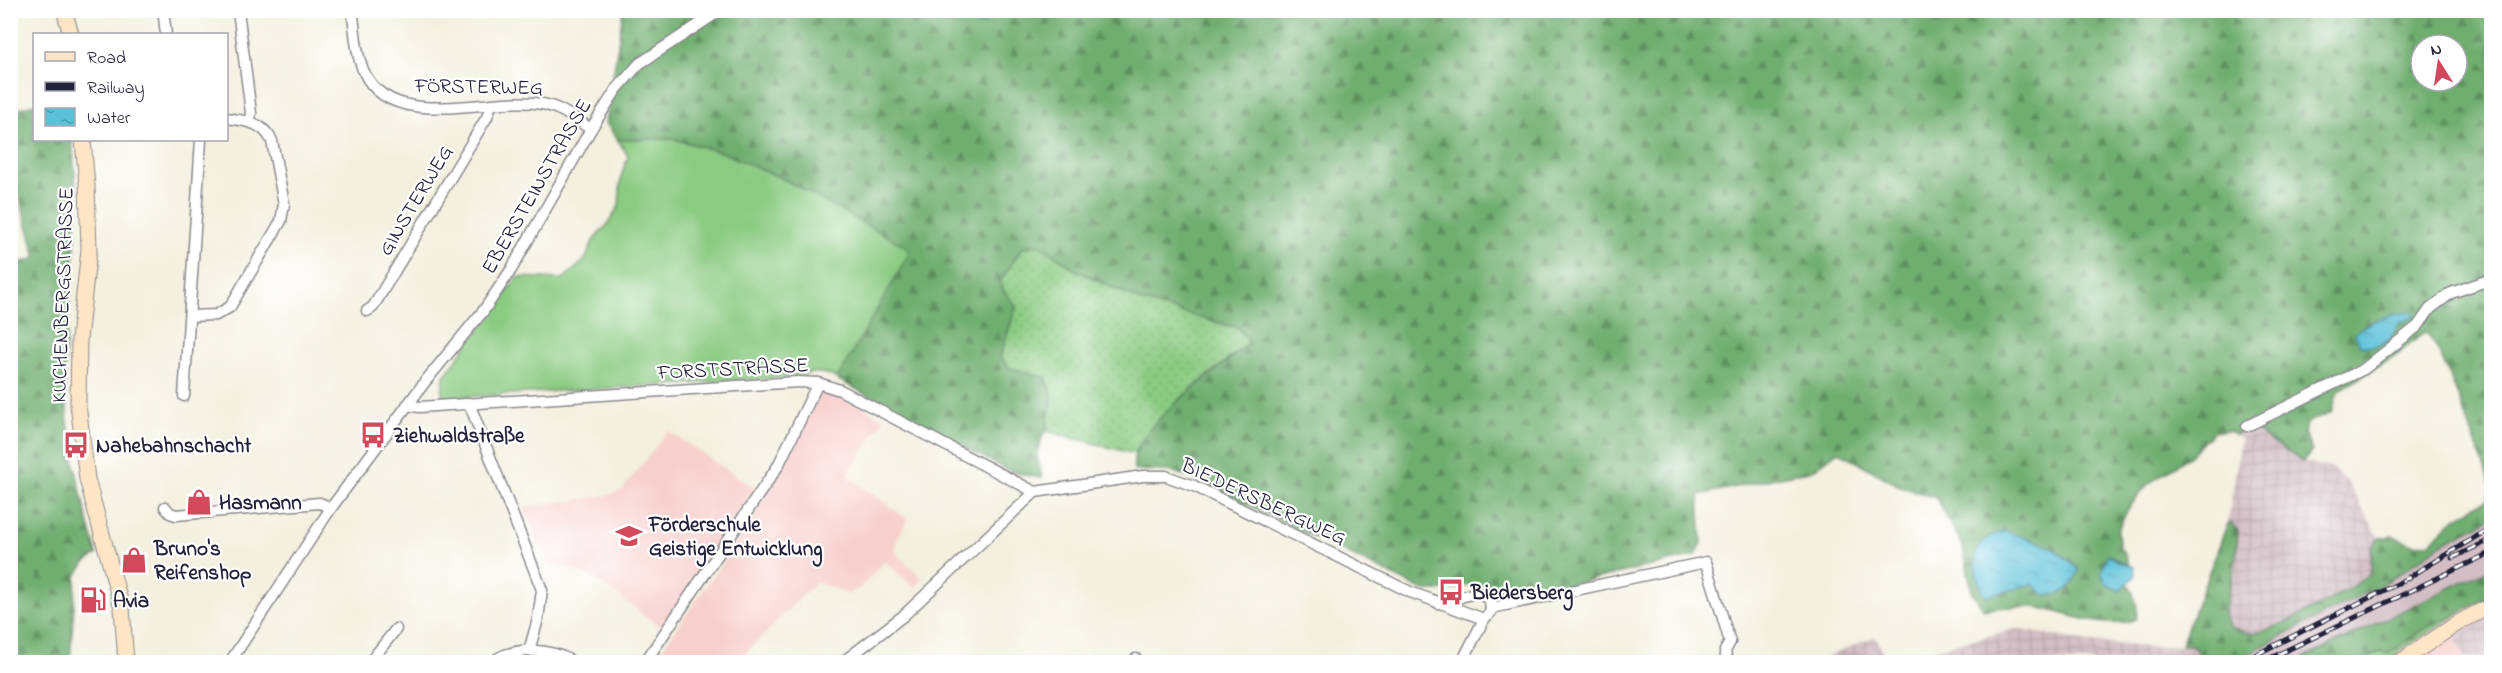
<svg xmlns="http://www.w3.org/2000/svg" width="2502" height="673" viewBox="0 0 2502 673" font-family="'Indie Flower',sans-serif">
<defs>
<pattern id="industrial-grid" width="8" height="8" patternUnits="userSpaceOnUse" patternTransform="scale(1.5)"><rect width="8" height="8" fill="#d2bec4"/><path d="M0 4h8M4 0v8" fill="none" stroke="#b4a3a9"/></pattern>
<pattern id="grass-dots" width="8" height="8" patternUnits="userSpaceOnUse" patternTransform="scale(1.5)"><rect width="8" height="8" fill="#8aca81"/><path d="M2 2h.1M6 6h.1" fill="none" stroke="#77ad70" stroke-width="1.8" stroke-linecap="round"/></pattern>
<pattern id="forest-firs" width="22" height="20" patternUnits="userSpaceOnUse" patternTransform="scale(1.5)"><rect width="22" height="20" fill="#6fae6f"/><path d="M5 1l3.5 6h-7zM16 11l3.5 6h-7z" fill="#5b8d5c"/></pattern>
<pattern id="water-ripples" width="26" height="14" patternUnits="userSpaceOnUse" patternTransform="scale(1.5)"><rect width="26" height="14" fill="#5ac1d8"/><path d="M2 4q2-2 4 0t4 0M15 11q2-2 4 0t4 0" fill="none" stroke="#4a9cb0"/></pattern>
</defs>
<rect width="100%" height="100%" fill="#fff"/>
<filter id="ink" filterUnits="userSpaceOnUse"><feTurbulence type="fractalNoise" baseFrequency=".0167" numOctaves="2"/><feDisplacementMap in="SourceGraphic" scale="12" xChannelSelector="R" yChannelSelector="G"/><feConvolveMatrix kernelMatrix="1 2 1 2 8 2 1 2 1" color-interpolation-filters="sRGB"/></filter>
<filter id="wash" filterUnits="userSpaceOnUse"><feTurbulence type="fractalNoise" baseFrequency=".008" numOctaves="4" result="noise"/><feDisplacementMap in="SourceGraphic" scale="24" xChannelSelector="R" yChannelSelector="G"/><feGaussianBlur stdDeviation="1.35" result="paint"/><feColorMatrix in="noise" values="0 0 0 0 0 0 0 0 0 0 0 0 0 0 0 0 0 1.4 0 .05"/><feComposite in="paint" operator="in"/></filter>
<g filter="url(#wash)">
<rect width="100%" height="100%" fill="#f3f0df"/>
<!-- built -->
<g fill="#f7d0ce">
<polygon points="830,388 884,419 847,476 908,519 895,544 896,552 923,579 914,588 885,561 860,588 848,594 816,582 737,662 653,662 740,537 780,473 818,396"/>
<polygon points="668,431 755,488 661,628 594,578 568,568 548,565 524,507 608,495 622,490"/>
<polygon points="2491,596 2491,662 2387,662 2398,652"/>
</g>
<!-- industrial -->
<g fill="url(#industrial-grid)">
<polygon points="2252,419 2303,462 2332,468 2347,481 2379,538 2372,547 2371,573 2359,583 2289,621 2251,634 2229,626 2224,613 2235,564 2231,524 2227,525 2241,439 2235,435"/>
<polygon points="2491,615 2491,662 2468,662 2454,636"/>
<polygon points="2016,629 2090,642 2151,647 2192,645 2204,662 1920,662 1937,648"/>
<polygon points="1875,636 1887,662 1816,662"/>
</g>
<!-- railway -->
<polygon fill="#d2bec4" points="2491,518 2491,568 2296,662 2232,662 2387,582 2442,544"/>
<!-- grass -->
<g fill="url(#grass-dots)" stroke="#56765e" stroke-width="1.5">
<path d="M1039,244L1076,270L1141,301L1238,328L1249,342C1211,375 1158,410 1134,454L1046,431L1052,397L1047,378L1009,368L1000,357L1016,306L1003,290L1000,281L1022,248Z"/>
<polygon points="2445,618 2452,618 2398,652 2387,662 2357,662 2412,639 2418,632"/>
</g>
<!-- forest -->
<g fill="url(#forest-firs)" stroke="#486855" stroke-width="1.5" fill-rule="evenodd">
<path d="M623,11H2491V488C2483,463 2441,341 2425,332L2396,356L2338,391L2332,412L2308,422L2304,433L2312,451L2303,462L2257,432L2255,423L2252,419L2235,435L2230,430L2213,432L2189,457L2147,485L2128,509L2118,530L2119,546L2125,554L2129,565L2108,555C2121,572 2142,598 2136,619C2106,631 2070,614 2040,608C2021,605 2003,607 1984,610L1972,592L1963,546L1936,498L1901,487L1838,451L1813,470L1699,495L1702,543L1695,556L1506,599L1497,596L1490,586C1466,581 1449,593 1424,591L1198,480L1169,471L1134,470C1134,464 1133,457 1136,452C1152,412 1218,373 1249,342L1238,328L1141,301L1076,270L1039,244L1022,248L1000,281L1003,290L1016,306L1000,357L1009,368L1047,378L1052,397L1046,431L1042,436L1037,456L1042,478L1011,472L837,379L909,252L787,181L724,153L674,139L618,140L606,123ZM2421,45H2457V81H2421Z"/>
<path d="M34,104V140H72C75,169 78,200 76,230C74,279 64,327 65,375C65,435 81,497 97,554L84,564L76,576L70,662H20L11,628V265L36,258L18,192L11,172L10,111Z"/>
<path d="M2491,490V518L2442,544L2387,582L2232,662H2204L2192,645H2181L2227,525L2231,523L2238,531L2235,564L2224,613L2229,626C2235,629 2244,633 2251,633C2274,633 2352,589 2371,573L2372,547L2379,538L2393,536L2416,545L2429,543L2454,519L2488,499Z"/>
<path d="M2491,568V596L2452,618C2433,618 2404,644 2388,654L2382,651L2356,662H2296Z"/>
</g>
<!-- garden -->
<path fill="#8aca81" stroke="#56765e" stroke-width="1.5" d="M674,139L724,153L787,181L907,247L909,252L904,263L837,379C823,369 809,373 793,377L444,398L442,393L444,376L518,277L563,279L585,260L593,241L608,224L619,206L621,177L628,156L618,140Z"/>
<!-- water -->
<g fill="url(#water-ripples)" stroke="#3e728a" stroke-width="1.5">
<path d="M2410,312L2416,316L2399,323L2389,342L2370,347L2360,345L2355,334C2368,320 2392,314 2410,312Z"/>
<path d="M2007,531C2014,536 2022,536 2030,539C2047,544 2068,557 2079,570C2071,589 2067,593 2046,596L2032,584L1987,596C1980,590 1979,585 1977,575C1971,551 1981,535 2007,531Z"/>
<polygon points="2108,555 2122,563 2134,567 2135,576 2120,591 2106,584 2101,573"/>
</g>
</g>
<g filter="url(#ink)">
<g fill="none" stroke-linecap="round" stroke-linejoin="round">
<!-- street casing -->
<g stroke="#8a898d" stroke-width="13">
<g id="street">
<polyline points="163,10 166,34"/>
<polyline points="238,10 251,113 250,121"/>
<path d="M352,10C355,27 355,45 360,61C381,138 488,94 542,104C560,107 575,119 591,129"/>
<polyline points="367,311 373,307 487,117 491,105"/>
<path d="M190,316L216,315L230,307L281,221L284,204L272,141C263,122 246,121 226,118"/>
<polyline points="184,396 201,140"/>
<polyline points="469,403 542,590 538,619 529,651"/>
<polyline points="407,405 420,407 798,382 818,383 840,390 1035,492"/>
<polyline points="2247,426 2364,369 2418,326 2430,309 2451,293 2492,279"/>
<polyline points="165,507 170,513 176,515 320,503 331,508"/>
<polyline points="1438,603 1475,593 1482,594 1490,601 1491,612 1484,619 1462,662"/>
<polyline points="1492,608 1706,562 1730,642 1725,651 1727,662"/>
<polyline points="230,662 331,508 424,383 484,310 511,270 591,129 616,90 639,64 721,10"/>
<polyline points="370,662 396,629"/>
<path d="M493,662C514,645 552,649 573,662"/>
<polyline points="645,662 778,466 818,383"/>
<polyline points="843,662 903,616 1035,492 1143,476 1166,476 1194,486 1410,592 1484,619"/>
<polyline points="1132,662 1136,659"/>
</g>
</g>
<!-- secondary casing -->
<g stroke="#8a898d" stroke-width="17">
<g id="secondary">
<polyline points="64,10 71,34"/>
<polyline points="83,140 87,185 89,250 79,339 78,404 87,479 122,608 126,662"/>
<polyline points="2400,662 2458,623 2492,605"/>
</g>
</g>
<!-- street -->
<use href="#street" stroke="#fff" stroke-width="10"/>
<!-- secondary -->
<use href="#secondary" stroke="#fde5c5" stroke-width="15"/>
<!-- rail casing -->
<g stroke="#22223b" stroke-width="5">
<g id="rail">
<polyline points="2452,558 2492,539"/>
<polyline points="10,649 14,662"/>
<polyline points="2241,662 2399,583 2492,527"/>
<polyline points="2262,662 2492,552"/>
</g>
</g>
<!-- rail -->
<use href="#rail" stroke="#fff" stroke-width="3" stroke-dasharray="9" stroke-linecap="butt"/>
</g>
</g>
<!-- icons -->
<defs>
<g id="bus-bare" transform="scale(2.07)"><path d="M-5-6H5V4H4V6H2V4H-2V6H-4V4H-5ZM-3.5-4V0h7V-4ZM-3.5 1.2v1.5H-2V1.2ZM2 1.2v1.5H3.5V1.2Z" fill="#d1495b" stroke="#fff" stroke-width="2.5" paint-order="stroke"/></g>
<g id="shop-bare" transform="scale(2.07)"><path d="M-5-2.5h2.3a2.7 3.5 0 0 1 5.4 0H5L5.5 6h-11ZM-1.5-2.5h3a1.5 2.3 0 0 0-3 0Z" fill="#d1495b" stroke="#fff" stroke-width="2.5" paint-order="stroke"/></g>
<g id="school-bare" transform="scale(2.07)"><path d="M0-5L7-2L0 1L-7-2ZM-4 1L0 2.5L4 1V4Q0 6-4 4Z" fill="#d1495b" stroke="#fff" stroke-width="2.5" paint-order="stroke"/></g>
<g id="fuel-bare" transform="scale(2.07)"><path d="M-5.5-6h7V0h2V4h1.3V-2.5L3-4.5l.8-.8L6-3V5H2.5V1h-1V6h-7ZM-4.2-4.7v3.2H.2V-4.7Z" fill="#d1495b" stroke="#fff" stroke-width="2.5" paint-order="stroke"/></g>
</defs>
<g fill-rule="evenodd">
<use href="#bus-bare" x="373" y="435"/>
<use href="#bus-bare" x="76" y="445"/>
<use href="#shop-bare" x="199" y="502"/>
<use href="#school-bare" x="629" y="536"/>
<use href="#shop-bare" x="134" y="560"/>
<use href="#bus-bare" x="1451" y="592"/>
<use href="#fuel-bare" x="93" y="600"/>
</g>
<g text-anchor="middle" stroke-width="4.5" stroke-linejoin="round" paint-order="stroke">
<!-- street labels -->
<g font-size="21" fill="#22223b" stroke="#fff">
<text transform="translate(479 86) rotate(1)" y="7">FÖRSTERWEG</text>
<text transform="translate(536 186) rotate(-60)" y="7">EBERSTEINSTRASSE</text>
<text transform="translate(415 200) rotate(-59)" y="7">GINSTERWEG</text>
<text transform="translate(62 295) rotate(-88)" y="7">KUCHENBERGSTRASSE</text>
<text transform="translate(733 368) rotate(-3)" y="7">FORSTSTRASSE</text>
<text transform="translate(1264 501) rotate(25)" y="7">BIEDERSBERGWEG</text>
</g>
<!-- poi labels -->
<g font-size="21" font-weight="bold" fill="#22223b" stroke="#fff" text-anchor="start">
<text x="393" y="442">Ziehwaldstraße</text>
<text x="96" y="452">Nahebahnschacht</text>
<text x="219" y="509">Hasmann</text>
<text x="649" y="531">Förderschule<tspan x="649" dy="24">Geistige Entwicklung</tspan></text>
<text x="154" y="555">Bruno's<tspan x="154" dy="24">Reifenshop</tspan></text>
<text x="1471" y="599">Biedersberg</text>
<text x="113" y="607">Avia</text>
</g>
</g>
<!-- margin -->
<rect width="2502" height="673" fill="none" stroke="#fff" stroke-width="36"/>
<!-- legend -->
<rect x="33" y="33" width="195" height="108" fill="#ffffff" stroke="#a7a7b1" stroke-width="1.5"/>
<rect x="45" y="52" width="30" height="9" fill="#fde5c5" stroke="#a7a7b1" stroke-width="1.5"/>
<text x="87" y="63" font-size="18" fill="#22223b">Road</text>
<rect x="45" y="82" width="30" height="9" fill="#22223b" stroke="#a7a7b1" stroke-width="1.5"/>
<text x="87" y="93" font-size="18" fill="#22223b">Railway</text>
<rect x="45" y="108" width="30" height="18" fill="url(#water-ripples)" stroke="#a7a7b1" stroke-width="1.5"/>
<text x="87" y="123" font-size="18" fill="#22223b">Water</text>
<!-- north arrow -->
<g transform="translate(2439 63) rotate(348)"><circle r="28" fill="#ffffff" stroke="#a7a7b1" stroke-width="1.5"/>
<path d="M0-4.5L10 22L0 15L-10 22Z" fill="#d1495b"/>
<text y="-9" font-size="16" font-weight="bold" text-anchor="middle" fill="#22223b">N</text>
</g>
</svg>
